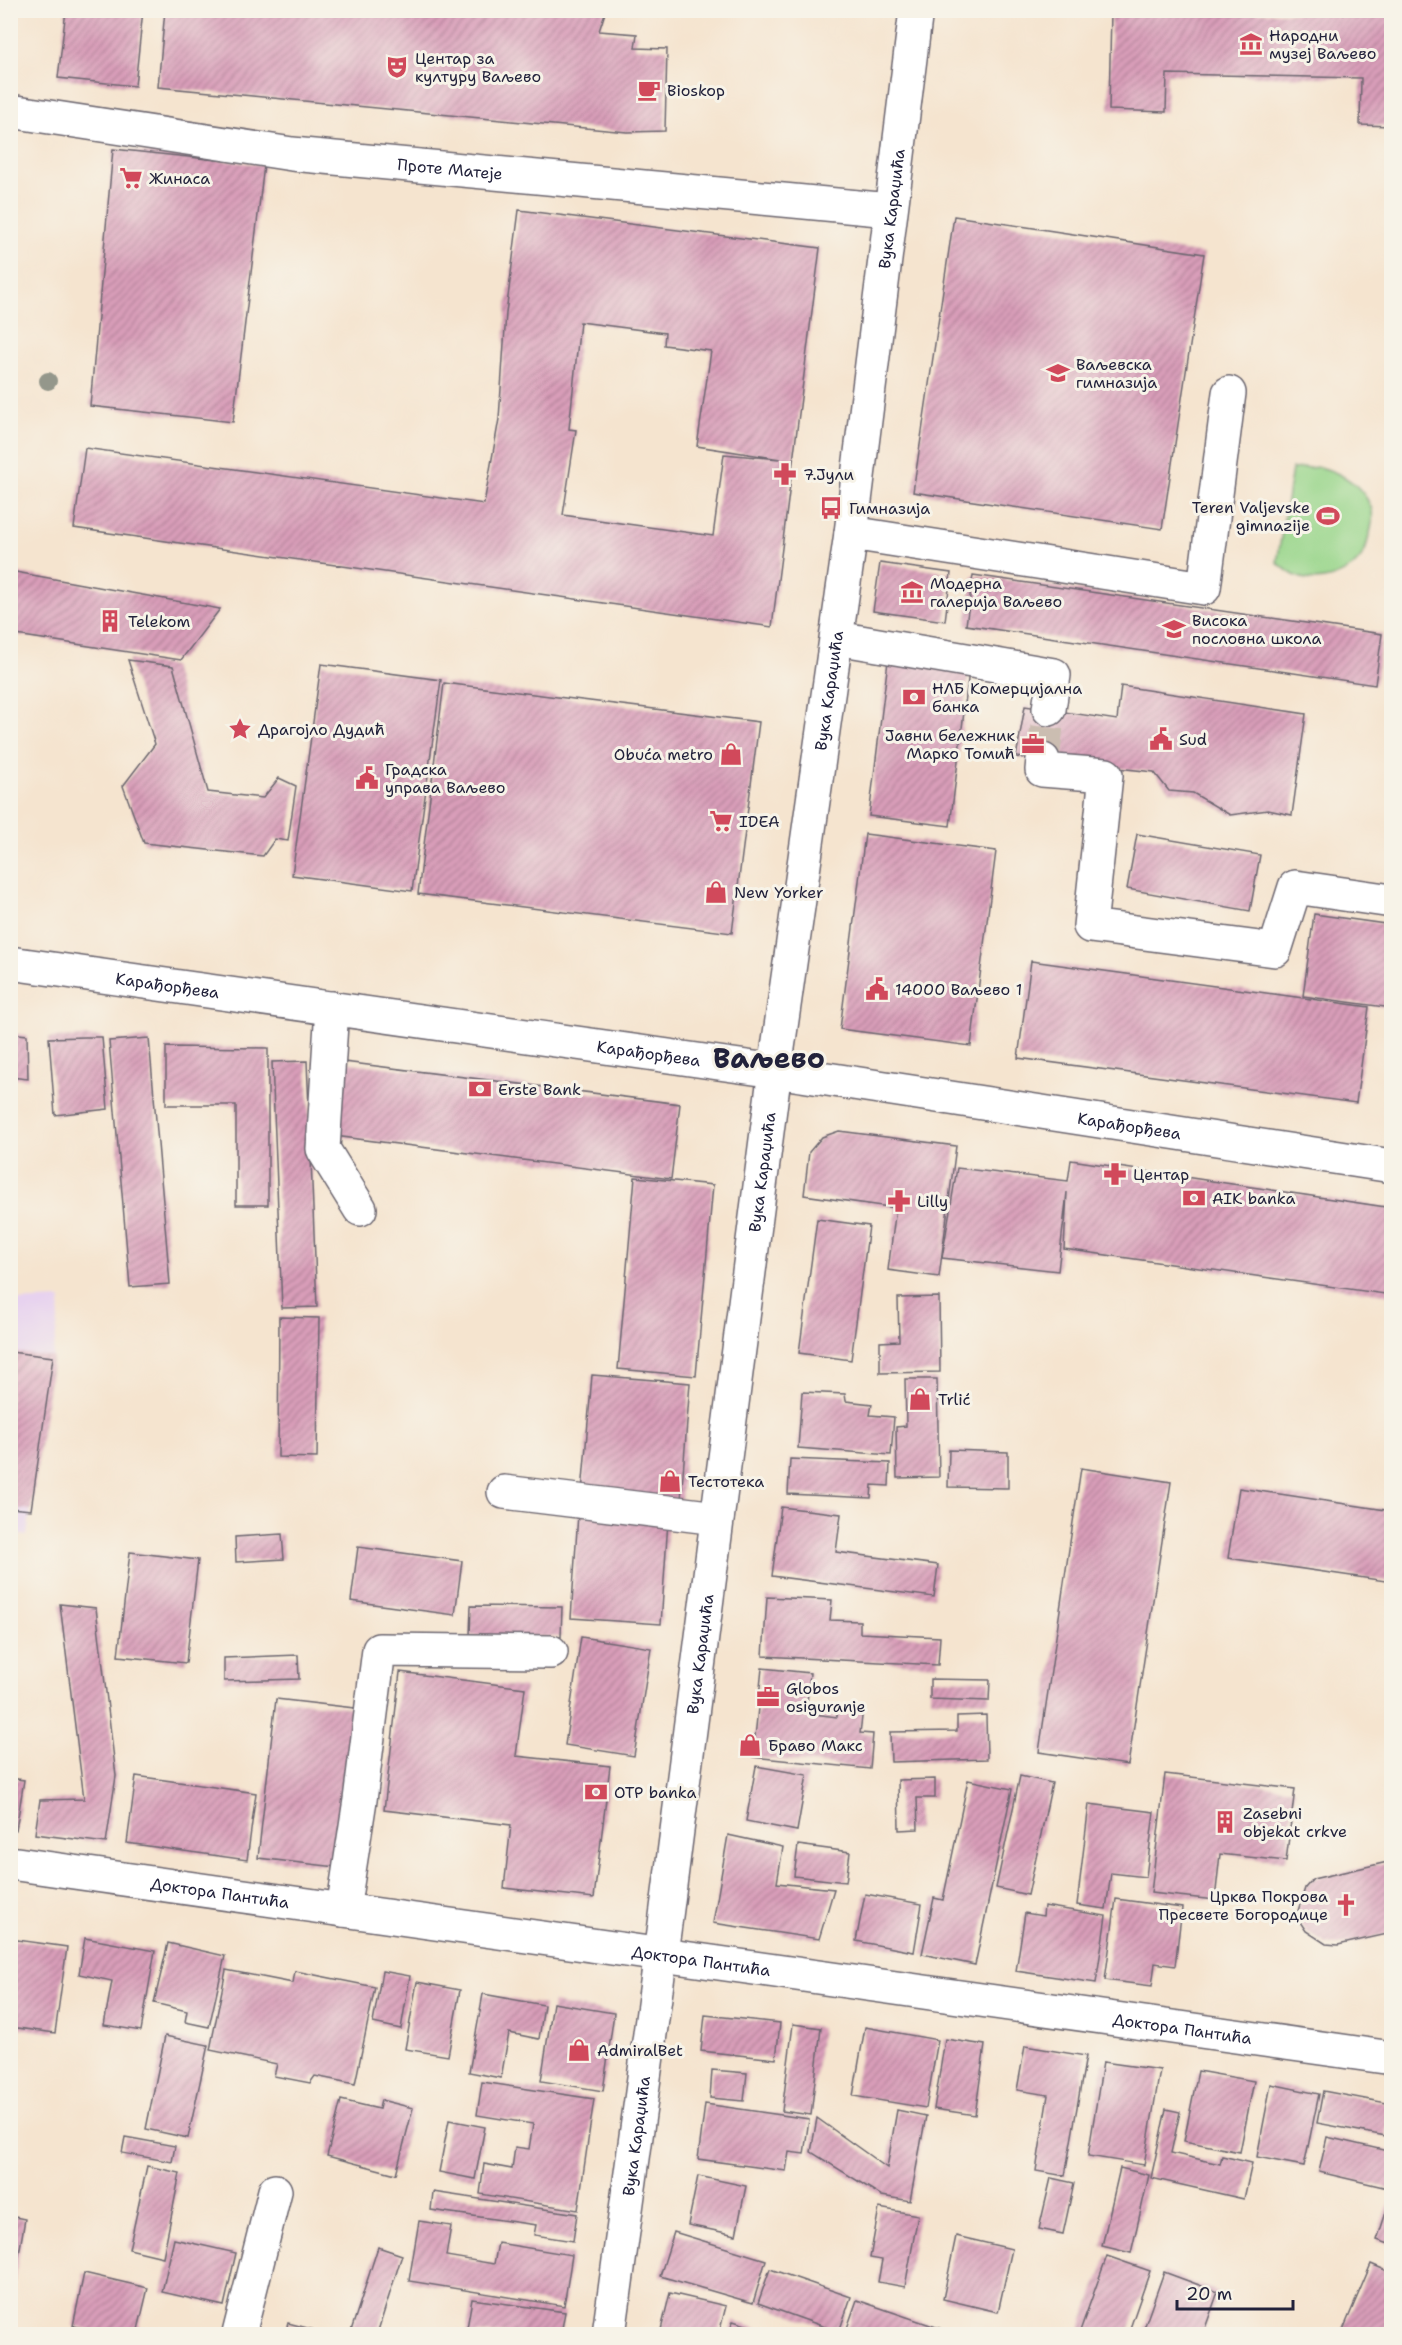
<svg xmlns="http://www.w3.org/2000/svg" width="1402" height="2345" viewBox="0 0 1402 2345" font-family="'Shantell Sans',sans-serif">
<defs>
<pattern id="building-hatch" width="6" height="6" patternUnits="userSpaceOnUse" patternTransform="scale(1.5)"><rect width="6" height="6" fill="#d99eb9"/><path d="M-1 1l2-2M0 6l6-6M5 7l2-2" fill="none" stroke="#b08098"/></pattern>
</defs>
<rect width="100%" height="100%" fill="#f7f3e8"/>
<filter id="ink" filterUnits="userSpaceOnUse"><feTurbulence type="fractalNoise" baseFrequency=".0167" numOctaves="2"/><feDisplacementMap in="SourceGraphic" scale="12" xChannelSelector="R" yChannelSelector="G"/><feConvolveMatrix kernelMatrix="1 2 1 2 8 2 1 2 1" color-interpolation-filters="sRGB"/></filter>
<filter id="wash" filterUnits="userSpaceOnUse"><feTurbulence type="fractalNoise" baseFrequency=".008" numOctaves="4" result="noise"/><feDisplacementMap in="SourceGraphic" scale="24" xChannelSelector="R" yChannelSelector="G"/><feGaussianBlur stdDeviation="1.35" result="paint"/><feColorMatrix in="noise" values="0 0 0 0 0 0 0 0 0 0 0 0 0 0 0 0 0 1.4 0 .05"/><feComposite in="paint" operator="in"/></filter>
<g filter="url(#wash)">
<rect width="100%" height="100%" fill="#f5e4cf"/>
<!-- built -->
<polygon fill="#e7d2ef" points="61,1299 27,1536 11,1533 10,1301"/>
<!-- green -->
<path fill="#98d58a" stroke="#5d7c62" stroke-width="1.5" d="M1320,467C1341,473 1361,484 1370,505C1374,512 1372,525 1370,533C1368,538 1367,545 1365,551C1353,574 1321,586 1296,576C1289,573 1283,567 1277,563L1292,469Z"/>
<g id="blocks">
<!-- building -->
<g fill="url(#building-hatch)" fill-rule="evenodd">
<polygon points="66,10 143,10 135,86 58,78"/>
<polygon points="165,10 391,10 462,18 460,10 606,10 599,31 637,34 635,48 667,49 665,131 627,132 158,87"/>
<polygon points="1111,10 1355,14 1355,10 1392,10 1392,126 1360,125 1361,78 1167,74 1166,112 1109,110"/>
<polygon points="113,149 264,165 233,422 90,406"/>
<path d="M519,210L820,248L772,627L74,528L85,448L484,504L499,419L506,313ZM580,322L665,333L664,345L711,351L697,446L780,459L724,454L713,536L563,515L576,430L569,429Z"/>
<polygon points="954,216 1204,254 1162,529 913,492"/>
<polygon points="880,563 951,573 945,621 873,611"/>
<polygon points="10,571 220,609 181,660 10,634"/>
<polygon points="973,575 1382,634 1375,685 966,625"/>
<polygon points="128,660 173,666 208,792 263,798 279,778 296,786 288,841 275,839 263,856 144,843 123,786 155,744"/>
<polygon points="888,661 969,671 950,826 869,816"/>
<polygon points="321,664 441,680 412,891 292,875"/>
<polygon points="444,683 759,722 732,933 418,894"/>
<polygon points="1121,686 1306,714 1292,815 1268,810 1230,815 1193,793 1169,791 1154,772 1016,757 1025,706 1117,720"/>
<polygon points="865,834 996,851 971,1046 840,1029"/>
<polygon points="1137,834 1260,855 1250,911 1127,889"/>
<polygon points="1314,914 1392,925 1392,1008 1303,996"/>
<polygon points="1031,961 1369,1007 1356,1103 1018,1058"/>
<polygon points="10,1033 27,1035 28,1079 10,1077"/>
<polygon points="85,1037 102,1037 108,1109 55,1115 49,1038"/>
<polygon points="149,1038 170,1284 130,1287 109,1041"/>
<polygon points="166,1047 268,1048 268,1205 236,1205 236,1105 166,1105"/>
<polygon points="307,1061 317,1307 282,1308 272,1062"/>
<polygon points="336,1061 680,1104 671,1179 327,1135"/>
<polygon points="839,1131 956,1146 939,1277 888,1270 896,1208 804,1195 809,1152 822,1137"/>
<polygon points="1071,1160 1392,1208 1392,1295 1064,1249 1067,1192 1058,1271 942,1258 957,1168 1068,1181"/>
<polygon points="635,1177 713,1185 696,1376 618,1369"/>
<polygon points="817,1219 869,1226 851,1360 799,1353"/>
<polygon points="939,1297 940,1372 880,1373 880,1342 899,1341 898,1298"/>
<polygon points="279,1317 319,1318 317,1458 278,1457"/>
<polygon points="10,1352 53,1357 31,1510 10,1508"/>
<polygon points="592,1375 690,1383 681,1500 582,1492"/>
<polygon points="905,1379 937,1379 939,1477 897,1478 896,1427 906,1426"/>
<polygon points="802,1392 845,1394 846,1401 872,1404 870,1415 894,1417 891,1455 798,1448"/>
<polygon points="949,1450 1008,1452 1008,1488 948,1487"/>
<polygon points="790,1459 890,1463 889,1486 872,1485 871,1498 788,1494"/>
<polygon points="1081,1468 1171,1482 1128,1765 1039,1752"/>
<polygon points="1239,1488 1392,1511 1392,1582 1228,1558"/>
<polygon points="781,1507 841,1514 836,1552 938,1565 934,1597 772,1576"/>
<polygon points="578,1514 668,1521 661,1624 571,1618"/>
<polygon points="282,1534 284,1559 236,1562 235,1537"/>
<polygon points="358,1547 462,1561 455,1615 351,1601"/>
<polygon points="130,1552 198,1560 186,1663 118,1656"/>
<polygon points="767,1597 832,1600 830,1620 860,1621 860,1633 940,1637 938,1665 763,1656"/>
<polygon points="60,1604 96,1608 116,1776 106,1843 35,1834 40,1800 84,1799"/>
<polygon points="471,1606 562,1607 561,1637 470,1636"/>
<polygon points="581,1637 651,1648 634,1756 565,1745"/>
<polygon points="298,1655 299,1679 224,1681 224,1658"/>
<polygon points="762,1668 810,1673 806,1713 837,1717 838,1707 863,1709 860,1733 873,1734 870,1769 753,1757"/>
<polygon points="400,1672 525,1688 516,1756 610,1766 594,1898 504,1888 511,1825 384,1810"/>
<polygon points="930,1679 990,1680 989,1701 930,1699"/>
<polygon points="276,1699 363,1709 345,1868 258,1858"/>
<polygon points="986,1715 987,1759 891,1762 890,1732 957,1731 957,1716"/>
<polygon points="756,1766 807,1775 797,1831 746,1821"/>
<polygon points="1165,1774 1295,1789 1286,1861 1220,1854 1215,1900 1151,1893"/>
<polygon points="136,1776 256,1793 247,1860 127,1843"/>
<polygon points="1020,1776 1052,1783 1028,1895 996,1888"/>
<polygon points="10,1778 24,1780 16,1830 10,1829"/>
<polygon points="935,1779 935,1798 917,1798 918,1829 899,1830 898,1780"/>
<polygon points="968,1780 1012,1789 975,1965 922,1954 934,1898 943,1900"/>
<polygon points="1089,1804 1154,1812 1146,1877 1111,1873 1106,1909 1077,1905"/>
<polygon points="728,1835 783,1847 777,1883 834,1889 819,1939 713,1923"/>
<polygon points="798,1845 850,1852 846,1882 794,1876"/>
<polygon points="1392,1861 1392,1933 1338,1945 1326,1944 1306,1931 1300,1922 1298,1911 1305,1888 1313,1879"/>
<polygon points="865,1894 922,1904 914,1952 856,1941"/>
<polygon points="1116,1899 1182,1908 1175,1966 1155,1963 1152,1986 1105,1980"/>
<polygon points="1044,1906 1106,1916 1096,1983 1016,1971 1025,1913 1043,1916"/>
<polygon points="85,1938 155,1951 141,2031 104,2025 112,1981 79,1974"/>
<polygon points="10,1939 67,1947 55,2033 10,2027"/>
<polygon points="168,1943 225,1956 209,2027 185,2022 187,2011 154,2003"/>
<polygon points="226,1970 293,1983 295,1971 375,1987 355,2084 315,2076 310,2083 274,2076 277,2064 210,2050"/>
<polygon points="382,1971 410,1976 401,2029 373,2023"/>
<polygon points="417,1982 460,1990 448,2056 405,2049"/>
<polygon points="483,1994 544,2005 539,2039 509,2033 501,2078 469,2072"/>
<polygon points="553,2003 614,2013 603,2091 541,2081"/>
<polygon points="705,2015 780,2023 776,2059 701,2051"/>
<polygon points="793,2024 821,2028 811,2115 782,2111"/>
<polygon points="865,2027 938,2040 926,2108 853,2096"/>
<polygon points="165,2036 208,2045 188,2138 146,2129"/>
<polygon points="945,2039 985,2045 975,2115 934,2109"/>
<polygon points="1025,2046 1086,2056 1065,2176 1036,2171 1048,2095 1017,2090"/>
<polygon points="1103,2062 1160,2070 1144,2165 1088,2156"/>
<polygon points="712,2070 747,2073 744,2101 710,2098"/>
<polygon points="1198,2071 1254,2081 1240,2152 1184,2141"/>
<polygon points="482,2082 594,2099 578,2210 480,2194 484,2164 512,2169 515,2147 529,2149 533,2124 477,2115"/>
<polygon points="1271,2084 1319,2094 1304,2166 1257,2157"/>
<polygon points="1323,2091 1392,2104 1386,2136 1317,2123"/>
<polygon points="341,2100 379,2109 381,2100 413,2108 396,2174 327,2156"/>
<polygon points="705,2104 809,2119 804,2154 789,2152 786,2171 698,2159"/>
<polygon points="1166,2109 1180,2112 1171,2153 1220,2164 1222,2156 1252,2163 1244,2199 1151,2178"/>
<polygon points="897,2110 926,2116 910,2201 882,2196 811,2152 817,2118 887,2168"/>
<polygon points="449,2120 485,2127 475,2179 439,2172"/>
<polygon points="125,2137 175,2146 172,2162 122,2153"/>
<polygon points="1327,2137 1392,2152 1392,2189 1319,2172"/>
<polygon points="147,2166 180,2173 163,2257 129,2249"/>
<polygon points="1120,2168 1149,2175 1131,2253 1102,2246"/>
<polygon points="698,2176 746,2186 736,2235 688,2225"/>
<polygon points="1051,2178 1074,2183 1063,2234 1039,2229"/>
<polygon points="433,2192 577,2214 573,2241 534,2235 536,2225 431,2210"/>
<polygon points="1391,2197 1392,2197 1392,2245 1377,2240"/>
<polygon points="879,2208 918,2215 905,2287 878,2282 882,2260 870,2258"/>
<polygon points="10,2216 25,2219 12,2295 10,2294"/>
<polygon points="419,2221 451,2226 446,2256 494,2264 498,2243 572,2255 564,2306 409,2281"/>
<polygon points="674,2232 766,2260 753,2303 660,2276"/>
<polygon points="956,2236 1012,2249 998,2312 943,2299"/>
<polygon points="174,2239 236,2253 224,2306 162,2292"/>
<polygon points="378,2247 402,2255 377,2334 350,2334"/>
<polygon points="1107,2256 1150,2271 1128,2334 1090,2334 1080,2331"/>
<polygon points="1371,2264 1392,2273 1392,2334 1353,2334 1343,2330"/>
<polygon points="770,2269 851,2297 839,2332 758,2303"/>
<polygon points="1164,2272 1218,2292 1203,2334 1142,2334"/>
<polygon points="84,2273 148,2288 137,2334 109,2334 73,2326"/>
<polygon points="670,2293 726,2306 719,2334 660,2334"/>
<polygon points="472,2299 565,2312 561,2334 466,2334"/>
<polygon points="857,2300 945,2330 944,2334 857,2334 846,2331"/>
<polygon points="733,2321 775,2334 729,2334"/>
<polygon points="288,2323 323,2332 323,2334 285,2334"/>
</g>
</g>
</g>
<g filter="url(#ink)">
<use href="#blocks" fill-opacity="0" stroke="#6c666f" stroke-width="1.5"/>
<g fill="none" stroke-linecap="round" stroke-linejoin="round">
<!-- minor-tunnel -->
<polyline stroke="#cbbdb1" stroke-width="33" stroke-dasharray="33 16" stroke-linecap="butt" points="1043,760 1049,709"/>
<!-- minor casing -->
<g stroke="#6c666f" stroke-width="36">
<g id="minor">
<path id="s1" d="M10,111L292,154L890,210"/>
<polyline points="851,533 1204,588 1229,393"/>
<polyline points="837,638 1054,675 1049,709"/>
<polyline points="1043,760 1042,770 1106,775 1090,926 1275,950 1295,887 1392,901"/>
<path id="s2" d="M10,963L775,1071L1392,1166"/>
<polyline points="332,1008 323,1149 360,1209"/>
<polyline points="504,1492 717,1518"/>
<path id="s3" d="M10,1863L1392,2058"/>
<polyline points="343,1910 360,1800 379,1650 551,1652"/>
<polyline points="239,2334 275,2191"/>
<path id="s4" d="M609,2334L665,1924L776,1062L851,533L916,10"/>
</g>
</g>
<!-- minor -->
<use href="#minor" stroke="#fff" stroke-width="33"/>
</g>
<!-- trees -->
<circle fill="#94978b" cx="48" cy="381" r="9"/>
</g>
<!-- icons -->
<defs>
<g id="museum-bare" transform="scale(1.8)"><path d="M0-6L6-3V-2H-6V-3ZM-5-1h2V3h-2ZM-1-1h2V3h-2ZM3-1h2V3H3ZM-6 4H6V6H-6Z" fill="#d1495b" stroke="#f7f3e8" stroke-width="2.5" paint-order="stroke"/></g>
<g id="theatre-bare" transform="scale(1.8)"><path d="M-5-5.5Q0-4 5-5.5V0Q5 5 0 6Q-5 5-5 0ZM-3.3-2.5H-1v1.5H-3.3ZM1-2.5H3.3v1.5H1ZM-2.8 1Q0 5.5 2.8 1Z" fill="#d1495b" stroke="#f7f3e8" stroke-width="2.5" paint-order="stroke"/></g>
<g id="cafe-bare" transform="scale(1.8)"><path d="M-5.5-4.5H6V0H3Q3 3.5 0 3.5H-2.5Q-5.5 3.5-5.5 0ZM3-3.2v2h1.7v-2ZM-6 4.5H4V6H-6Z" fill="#d1495b" stroke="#f7f3e8" stroke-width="2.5" paint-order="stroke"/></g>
<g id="supermarket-bare" transform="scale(1.8)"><path d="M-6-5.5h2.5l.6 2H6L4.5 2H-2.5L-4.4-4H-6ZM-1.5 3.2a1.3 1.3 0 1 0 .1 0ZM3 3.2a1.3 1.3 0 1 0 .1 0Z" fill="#d1495b" stroke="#f7f3e8" stroke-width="2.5" paint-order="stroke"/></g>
<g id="school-bare" transform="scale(1.8)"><path d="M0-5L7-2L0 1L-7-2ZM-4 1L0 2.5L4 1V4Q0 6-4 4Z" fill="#d1495b" stroke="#f7f3e8" stroke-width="2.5" paint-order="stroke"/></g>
<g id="pharmacy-bare" transform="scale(1.8)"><path d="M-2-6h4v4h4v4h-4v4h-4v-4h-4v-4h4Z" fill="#d1495b" stroke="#f7f3e8" stroke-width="2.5" paint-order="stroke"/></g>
<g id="bus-bare" transform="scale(1.8)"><path d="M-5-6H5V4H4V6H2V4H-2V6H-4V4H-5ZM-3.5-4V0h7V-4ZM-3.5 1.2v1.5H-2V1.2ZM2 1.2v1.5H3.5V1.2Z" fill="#d1495b" stroke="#f7f3e8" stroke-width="2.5" paint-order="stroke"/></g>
<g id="stadium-bare" transform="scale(1.8)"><path d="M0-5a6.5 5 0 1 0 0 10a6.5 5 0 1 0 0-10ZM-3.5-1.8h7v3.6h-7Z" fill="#d1495b" stroke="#f7f3e8" stroke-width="2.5" paint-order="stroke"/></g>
<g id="building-bare" transform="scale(1.8)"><path d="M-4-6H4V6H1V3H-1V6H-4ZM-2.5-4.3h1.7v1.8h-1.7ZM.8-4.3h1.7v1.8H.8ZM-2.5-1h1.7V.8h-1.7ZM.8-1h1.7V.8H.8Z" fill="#d1495b" stroke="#f7f3e8" stroke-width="2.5" paint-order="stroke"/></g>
<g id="bank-bare" transform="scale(1.8)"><path d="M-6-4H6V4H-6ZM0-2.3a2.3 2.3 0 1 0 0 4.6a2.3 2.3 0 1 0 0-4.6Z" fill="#d1495b" stroke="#f7f3e8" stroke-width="2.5" paint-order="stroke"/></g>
<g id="sight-bare" transform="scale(1.8)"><path d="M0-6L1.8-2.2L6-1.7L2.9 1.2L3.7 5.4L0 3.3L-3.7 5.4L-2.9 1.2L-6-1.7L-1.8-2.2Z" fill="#d1495b" stroke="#f7f3e8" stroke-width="2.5" paint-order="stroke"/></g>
<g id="civic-bare" transform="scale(1.8)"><path d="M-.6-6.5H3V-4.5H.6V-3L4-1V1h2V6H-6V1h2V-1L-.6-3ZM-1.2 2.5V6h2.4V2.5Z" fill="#d1495b" stroke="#f7f3e8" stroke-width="2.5" paint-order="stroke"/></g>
<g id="office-bare" transform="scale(1.8)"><path d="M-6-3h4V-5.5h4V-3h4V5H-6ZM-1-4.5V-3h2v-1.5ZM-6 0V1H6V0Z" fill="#d1495b" stroke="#f7f3e8" stroke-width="2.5" paint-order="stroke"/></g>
<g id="shop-bare" transform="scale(1.8)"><path d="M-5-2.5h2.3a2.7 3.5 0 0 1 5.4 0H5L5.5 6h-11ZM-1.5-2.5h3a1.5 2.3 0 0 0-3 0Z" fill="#d1495b" stroke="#f7f3e8" stroke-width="2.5" paint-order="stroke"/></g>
<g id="church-bare" transform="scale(1.8)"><path d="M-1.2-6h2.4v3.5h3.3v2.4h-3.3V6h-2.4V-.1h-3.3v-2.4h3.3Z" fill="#d1495b" stroke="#f7f3e8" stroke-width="2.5" paint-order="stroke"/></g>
</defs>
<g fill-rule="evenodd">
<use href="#museum-bare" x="1251" y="44"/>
<use href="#theatre-bare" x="397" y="67"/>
<use href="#cafe-bare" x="649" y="90"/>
<use href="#supermarket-bare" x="131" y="178"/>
<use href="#school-bare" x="1058" y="373"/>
<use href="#pharmacy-bare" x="785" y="474"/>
<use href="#bus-bare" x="831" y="508"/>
<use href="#stadium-bare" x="1328" y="516"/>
<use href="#museum-bare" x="912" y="592"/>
<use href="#building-bare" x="110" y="621"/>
<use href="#school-bare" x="1174" y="629"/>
<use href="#bank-bare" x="914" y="697"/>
<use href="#sight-bare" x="240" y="729"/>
<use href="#civic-bare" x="1161" y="739"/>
<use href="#office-bare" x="1033" y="744"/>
<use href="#shop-bare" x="731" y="754"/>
<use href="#civic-bare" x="367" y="778"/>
<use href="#supermarket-bare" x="721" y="821"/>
<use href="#shop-bare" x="716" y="892"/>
<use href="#civic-bare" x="877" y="989"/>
<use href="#bank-bare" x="480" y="1089"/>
<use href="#pharmacy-bare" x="1115" y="1174"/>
<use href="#bank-bare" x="1194" y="1198"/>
<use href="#pharmacy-bare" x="899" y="1201"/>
<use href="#shop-bare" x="920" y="1399"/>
<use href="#shop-bare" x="670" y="1481"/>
<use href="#office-bare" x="768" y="1697"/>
<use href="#shop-bare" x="750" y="1745"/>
<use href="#bank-bare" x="596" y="1792"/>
<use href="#building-bare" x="1225" y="1822"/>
<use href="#church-bare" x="1346" y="1905"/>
<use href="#shop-bare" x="579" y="2050"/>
</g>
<g text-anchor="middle" stroke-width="6" stroke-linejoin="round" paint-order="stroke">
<!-- poi labels -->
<g font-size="16" fill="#22223b" stroke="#f7f3e8" text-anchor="start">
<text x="1269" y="41">Народни<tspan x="1269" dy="18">музеј Ваљево</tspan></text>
<text x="415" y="64">Центар за<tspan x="415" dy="18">културу Ваљево</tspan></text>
<text x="667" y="96">Bioskop</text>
<text x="149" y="184">Жинаса</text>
<text x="1076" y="370">Ваљевска<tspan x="1076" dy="18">гимназија</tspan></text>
<text x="803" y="480">7.Јули</text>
<text x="1310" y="513" text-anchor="end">Teren Valjevske<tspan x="1310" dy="18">gimnazije</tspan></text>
<text x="849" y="514">Гимназија</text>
<text x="930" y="589">Модерна<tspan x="930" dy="18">галерија Ваљево</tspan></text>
<text x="1192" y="626">Висока<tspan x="1192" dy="18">пословна школа</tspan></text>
<text x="128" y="627">Telekom</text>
<text x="932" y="694">НЛБ Комерцијална<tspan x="932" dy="18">банка</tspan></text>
<text x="258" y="735">Драгојло Дудић</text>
<text x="1015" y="741" text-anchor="end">Јавни бележник<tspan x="1015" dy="18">Марко Томић</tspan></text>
<text x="1179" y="745">Sud</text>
<text x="713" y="760" text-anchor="end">Obuća metro</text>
<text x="385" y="775">Градска<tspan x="385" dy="18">управа Ваљево</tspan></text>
<text x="739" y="827">IDEA</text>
<text x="734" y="898">New Yorker</text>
<text x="895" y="995">14000 Ваљево 1</text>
<text x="498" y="1095">Erste Bank</text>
<text x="1133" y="1180">Центар</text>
<text x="1212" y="1204">AIK banka</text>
<text x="917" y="1207">Lilly</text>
<text x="938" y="1405">Trlić</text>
<text x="688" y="1487">Тестотека</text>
<text x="786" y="1694">Globos<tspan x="786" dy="18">osiguranje</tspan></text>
<text x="768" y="1751">Браво Макс</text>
<text x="614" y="1798">OTP banka</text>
<text x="1243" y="1819">Zasebni<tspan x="1243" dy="18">objekat crkve</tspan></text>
<text x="1328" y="1902" text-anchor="end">Црква Покрова<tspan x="1328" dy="18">Пресвете Богородице</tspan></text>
<text x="597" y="2056">AdmiralBet</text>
</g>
<!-- street labels -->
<g font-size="16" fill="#22223b" stroke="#f7f3e8">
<text dy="6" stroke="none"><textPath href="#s1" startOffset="444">Проте Матеје</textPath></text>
<text dy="6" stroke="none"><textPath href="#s4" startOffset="2144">Вука Караџића</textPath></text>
<text dy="6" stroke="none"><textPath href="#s4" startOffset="1658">Вука Караџића</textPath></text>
<text dy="6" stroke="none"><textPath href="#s2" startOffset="159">Карађорђева</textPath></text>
<text dy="6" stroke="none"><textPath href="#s2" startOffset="645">Карађорђева</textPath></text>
<text dy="6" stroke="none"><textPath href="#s2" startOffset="1131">Карађорђева</textPath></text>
<text dy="6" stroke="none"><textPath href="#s4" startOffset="1172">Вука Караџића</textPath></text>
<text dy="6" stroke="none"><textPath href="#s4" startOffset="686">Вука Караџића</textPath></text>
<text dy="6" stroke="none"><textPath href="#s3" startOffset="212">Доктора Пантића</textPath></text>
<text dy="6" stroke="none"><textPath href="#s3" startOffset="698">Доктора Пантића</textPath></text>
<text dy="6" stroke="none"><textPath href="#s3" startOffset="1184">Доктора Пантића</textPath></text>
<text dy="6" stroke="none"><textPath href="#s4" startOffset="200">Вука Караџића</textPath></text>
</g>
<!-- town labels -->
<g font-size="28" font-weight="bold" fill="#22223b" stroke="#f7f3e8">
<text x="769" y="1068">Ваљево</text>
</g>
</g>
<!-- margin -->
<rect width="1402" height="2345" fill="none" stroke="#f7f3e8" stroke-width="36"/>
<!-- scale -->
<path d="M1177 2300v9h116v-9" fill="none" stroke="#22223b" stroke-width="3"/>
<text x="1186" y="2300" font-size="18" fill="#22223b" stroke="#f7f3e8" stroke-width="4.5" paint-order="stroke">20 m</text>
</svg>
